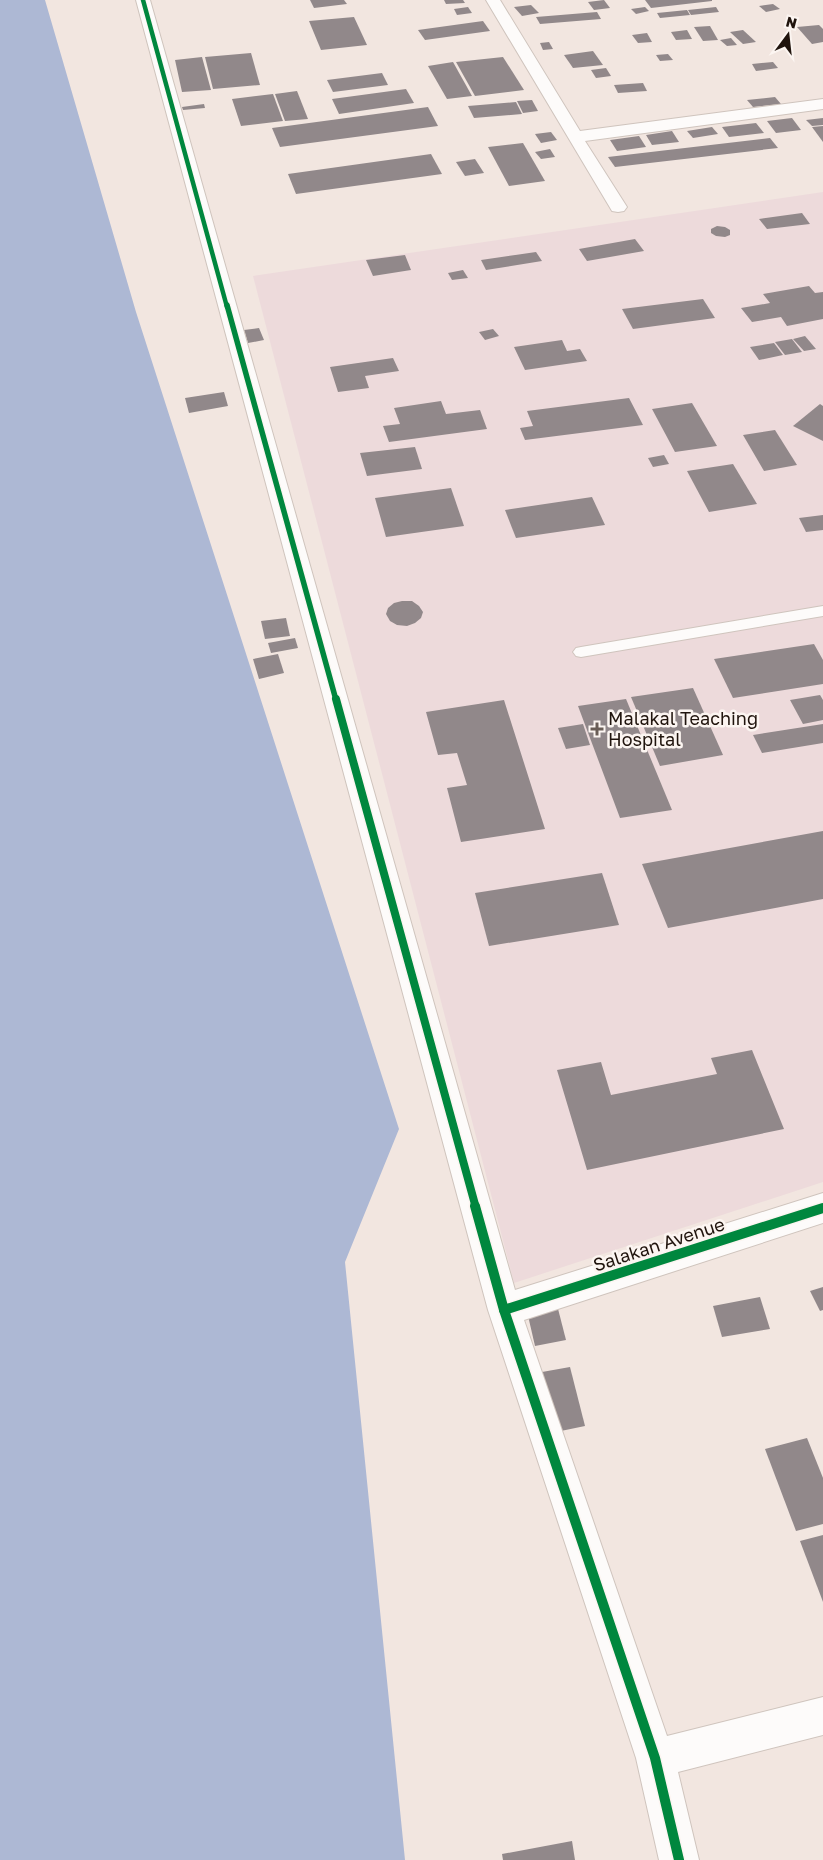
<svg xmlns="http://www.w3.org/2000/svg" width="823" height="1860" viewBox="0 0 823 1860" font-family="'Golos Text',sans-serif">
<rect width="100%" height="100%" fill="#f2e6e0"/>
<!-- medical -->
<polygon fill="#eddadb" points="823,192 823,1182 514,1283 253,276"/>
<!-- water -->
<polygon fill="#adb8d4" points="0,0 45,0 136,312 399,1129 345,1262 405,1860 0,1860"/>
<!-- building -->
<g fill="#91888a">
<polygon points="310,0 344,0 347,4 314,8"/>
<polygon points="444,0 463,0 465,3 446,4"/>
<polygon points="604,0 610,8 594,10 588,2"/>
<polygon points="645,0 712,0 712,1 651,8"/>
<polygon points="773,4 780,9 766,12 759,6"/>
<polygon points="531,5 539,13 522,16 514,7"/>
<polygon points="468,7 472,13 457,15 454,9"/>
<polygon points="645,7 649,11 636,14 631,9"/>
<polygon points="716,7 719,12 691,15 688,10"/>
<polygon points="687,10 690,15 660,18 657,13"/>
<polygon points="597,12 601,19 540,24 536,17"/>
<polygon points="354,17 367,45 321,50 309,21"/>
<polygon points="483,21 490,31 425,40 418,30"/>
<polygon points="819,25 823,29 823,42 812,44 797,27"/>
<polygon points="710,26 718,40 703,41 694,27"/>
<polygon points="687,30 692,39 676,40 671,32"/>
<polygon points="743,30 756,42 743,44 730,32"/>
<polygon points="647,33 652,42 638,43 632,35"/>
<polygon points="731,38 737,45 727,46 720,40"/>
<polygon points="549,42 553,49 543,50 540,43"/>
<polygon points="593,51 603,65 573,68 564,55"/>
<polygon points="251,53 260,85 213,89 205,57"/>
<polygon points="668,54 673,60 660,61 656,55"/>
<polygon points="202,57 211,90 182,92 175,60"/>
<polygon points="503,57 524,90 475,96 456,62"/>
<polygon points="453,62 472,96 447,99 428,66"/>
<polygon points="773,62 778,68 756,71 752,64"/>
<polygon points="606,68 611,76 596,78 591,70"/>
<polygon points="382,73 388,85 333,92 327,80"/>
<polygon points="643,83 647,91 618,93 614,85"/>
<polygon points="406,89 414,103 339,114 332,99"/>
<polygon points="297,91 308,119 285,121 275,94"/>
<polygon points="273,94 283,121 241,126 232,99"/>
<polygon points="775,97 781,104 753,107 747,100"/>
<polygon points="532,100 538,111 523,113 517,101"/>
<polygon points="516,102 522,114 474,118 468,106"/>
<polygon points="204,104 205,108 183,110 182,107"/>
<polygon points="428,107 438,126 280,147 272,128"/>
<polygon points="792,118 801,130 776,133 767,121"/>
<polygon points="823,118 823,125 812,126 806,120"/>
<polygon points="756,123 764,133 729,137 722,127"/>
<polygon points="823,126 823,142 812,127"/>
<polygon points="712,127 718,134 693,138 687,131"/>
<polygon points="672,131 679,142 652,145 646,135"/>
<polygon points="551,132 557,140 541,143 535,134"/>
<polygon points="639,136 646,147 617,151 610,140"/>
<polygon points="770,138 778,148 615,167 608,157"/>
<polygon points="523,143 545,181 509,186 488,147"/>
<polygon points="550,149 555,157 541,159 535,152"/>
<polygon points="431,154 442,174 296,194 288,174"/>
<polygon points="475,159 484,173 465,176 456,162"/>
<polygon points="802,213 810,224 767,229 759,219"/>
<polygon points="717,226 725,227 730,230 730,235 725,237 716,236 711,233 711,229"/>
<polygon points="635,239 644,251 587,261 579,249"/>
<polygon points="536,252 542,261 486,270 481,260"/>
<polygon points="405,255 411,270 373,276 366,260"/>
<polygon points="463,270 468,278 452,280 448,273"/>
<polygon points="809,286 815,293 823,292 823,319 787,326 781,317 752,322 741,308 770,303 763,294"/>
<polygon points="703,299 715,318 633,329 622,309"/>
<polygon points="259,328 264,340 248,343 244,330"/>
<polygon points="493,329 499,336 485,340 479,332"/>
<polygon points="805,336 816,349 804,351 793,339"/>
<polygon points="792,339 802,352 785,355 775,342"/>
<polygon points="562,340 567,351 580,349 587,361 525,370 514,347"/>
<polygon points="774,343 783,355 759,360 750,347"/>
<polygon points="393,358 399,371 365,376 369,388 338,392 330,367"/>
<polygon points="224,392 228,406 189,413 185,398"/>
<polygon points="629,398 643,425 525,440 520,428 533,426 527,411"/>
<polygon points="441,401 446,414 480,410 487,429 389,442 383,426 400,424 394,408"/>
<polygon points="692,403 717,446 675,452 652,409"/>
<polygon points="820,404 823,406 823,441 793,426"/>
<polygon points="775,430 797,465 764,471 743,435"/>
<polygon points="415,447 422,469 367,476 360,453"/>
<polygon points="664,455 669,464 653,467 648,458"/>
<polygon points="733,464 757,504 709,512 687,471"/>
<polygon points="451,488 464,526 386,537 375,498"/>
<polygon points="592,497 605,525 516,538 505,510"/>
<polygon points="823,515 823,530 806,532 799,518"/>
<polygon points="402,601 412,601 419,606 423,612 421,618 415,623 407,626 397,625 390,621 386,614 388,608 394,603"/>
<polygon points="286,618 290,636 265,639 261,621"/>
<polygon points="295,638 298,648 271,653 268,643"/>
<polygon points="814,644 823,660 823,684 733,698 714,659"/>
<polygon points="278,654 284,673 259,679 253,659"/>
<polygon points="693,688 723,755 660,766 631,697"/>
<polygon points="820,695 823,700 823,720 803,724 790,700"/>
<polygon points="626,699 672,810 620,818 578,706"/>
<polygon points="504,700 545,829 461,842 447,788 467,785 457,753 438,755 426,712"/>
<polygon points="583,724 590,745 566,749 558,728"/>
<polygon points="823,724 823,743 762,753 753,735"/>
<polygon points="823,831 823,899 668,928 642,864"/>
<polygon points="602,873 619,925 489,946 475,893"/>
<polygon points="752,1050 784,1129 587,1170 557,1070 601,1062 611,1095 717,1074 711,1058"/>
<polygon points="823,1287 823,1310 820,1311 810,1291"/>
<polygon points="760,1297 770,1329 722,1337 713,1306"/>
<polygon points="556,1301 566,1340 535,1346 526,1307"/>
<polygon points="570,1367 585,1426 556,1432 542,1372"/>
<polygon points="807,1438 823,1478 823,1524 796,1531 765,1449"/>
<polygon points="823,1535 823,1602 800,1541"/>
<polygon points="572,1841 575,1860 503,1860 502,1854"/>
</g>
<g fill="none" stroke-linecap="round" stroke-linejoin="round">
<!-- service casing -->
<g stroke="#cfc4bd" stroke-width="2">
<polygon id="service" points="823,606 823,616 581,657 576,656 573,652 576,648 581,647"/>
</g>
<!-- minor casing -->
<g stroke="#cfc4bd" stroke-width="2">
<g id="minor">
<polygon points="136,0 150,0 515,1290 823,1193 823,1223 524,1320 667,1736 823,1697 823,1735 678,1772 699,1860 659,1860 636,1758 488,1310"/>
<polygon points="486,0 500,0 580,131 823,99 823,109 585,141 627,207 624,211 618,212 612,211"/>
</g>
</g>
<!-- service -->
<use href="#service" fill="#fdfbfa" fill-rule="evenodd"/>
<!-- minor -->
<use href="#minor" fill="#fdfbfa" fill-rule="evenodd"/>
<!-- cycleway-far3 casing -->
<g stroke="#fcf5f1" stroke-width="6">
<polyline id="cycleway-far3" points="143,0 227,307"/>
</g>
<!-- cycleway-far2 casing -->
<g stroke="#fcf5f1" stroke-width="8">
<polyline id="cycleway-far2" points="227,305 336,700"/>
</g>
<!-- cycleway-far1 casing -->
<g stroke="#fcf5f1" stroke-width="11">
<polyline id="cycleway-far1" points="336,699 476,1208"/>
</g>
<!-- cycleway casing -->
<g stroke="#fcf5f1" stroke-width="13">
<g id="cycleway">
<polyline points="475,1206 504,1310 655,1758 679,1860"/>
<polyline points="504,1310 823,1208"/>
</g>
</g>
<!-- cycleway-far3 -->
<use href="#cycleway-far3" stroke="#00873e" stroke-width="4.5"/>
<!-- cycleway-far2 -->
<use href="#cycleway-far2" stroke="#00873e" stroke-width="5.5"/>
<!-- cycleway-far1 -->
<use href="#cycleway-far1" stroke="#00873e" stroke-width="8"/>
<!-- cycleway -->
<use href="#cycleway" stroke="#00873e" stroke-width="10"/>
</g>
<!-- markers -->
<path fill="#6a5e57" stroke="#fcf5f1" stroke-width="2" d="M594.5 721.5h5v5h5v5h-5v5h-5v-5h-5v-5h5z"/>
<g text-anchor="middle" stroke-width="5" stroke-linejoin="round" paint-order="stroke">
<!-- poi labels -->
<g font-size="18" fill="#20140d" stroke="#fcf5f1" text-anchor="start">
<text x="608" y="725">Malakal Teaching<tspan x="608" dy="21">Hospital</tspan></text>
</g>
<!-- street labels -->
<g font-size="18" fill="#20140d" stroke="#fcf5f1">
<text transform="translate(659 1245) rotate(-18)" y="6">Salakan Avenue</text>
</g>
</g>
<!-- north arrow -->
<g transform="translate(788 35) rotate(15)" stroke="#fcf5f1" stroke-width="4" paint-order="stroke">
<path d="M0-4L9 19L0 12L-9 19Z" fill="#20140d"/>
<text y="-8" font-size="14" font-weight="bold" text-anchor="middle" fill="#20140d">N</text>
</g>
</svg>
